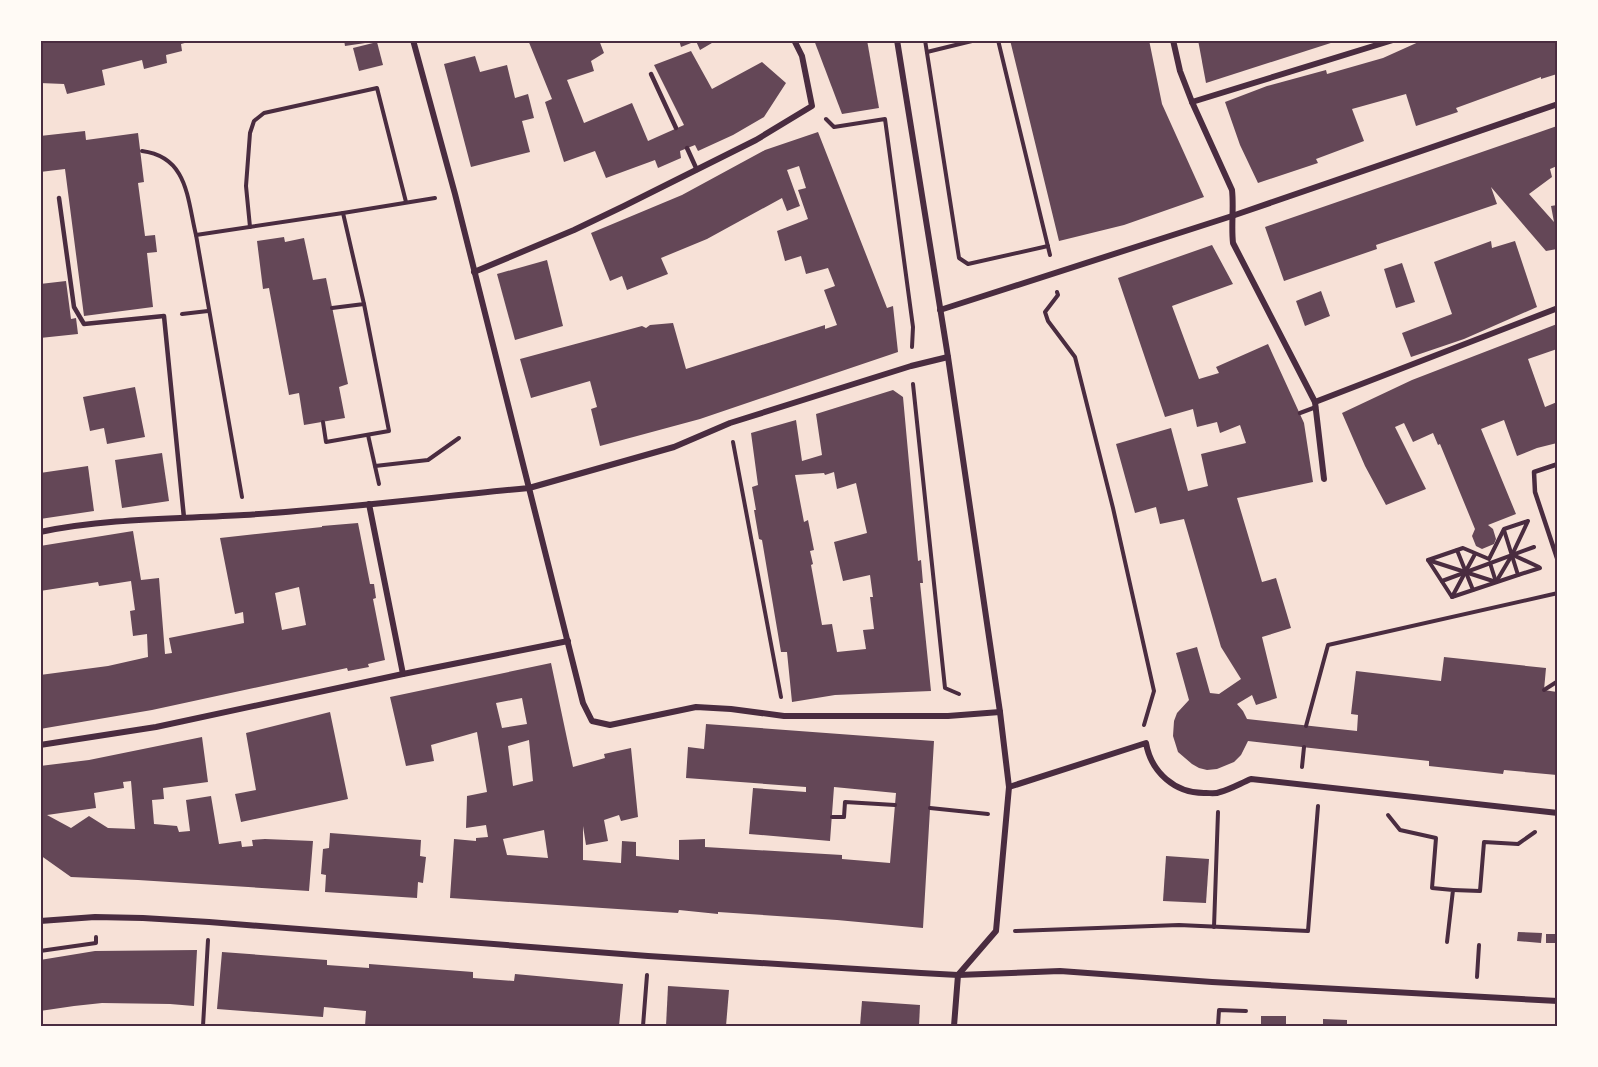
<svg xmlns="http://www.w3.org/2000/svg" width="1598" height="1067" viewBox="0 0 1598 1067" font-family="'Public Sans',sans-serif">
<rect width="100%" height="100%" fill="#f7e1d7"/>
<!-- building -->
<g fill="#644757" fill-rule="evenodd">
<polygon points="40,40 192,40 192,41 181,44 182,51 166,55 167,63 144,69 142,60 102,70 105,85 67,94 64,84 40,83"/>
<polygon points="344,40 372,40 372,42 345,46"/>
<polygon points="528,40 599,40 604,53 591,61 594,71 567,80 584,123 632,103 648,141 684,125 654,65 691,51 712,89 762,62 786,83 764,117 733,135 698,151 695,145 680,151 681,158 658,168 655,160 606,178 595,151 564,162 545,102 552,99"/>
<polygon points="679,40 717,40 700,50 696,41 681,47"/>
<polygon points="814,40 867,40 879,108 842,114"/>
<polygon points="1010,40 1149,40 1162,104 1204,197 1124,225 1059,241"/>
<polygon points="1198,40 1337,40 1337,41 1206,83"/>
<polygon points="1423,40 1557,40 1557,74 1541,79 1541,77 1456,108 1458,112 1416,126 1406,94 1352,109 1364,141 1316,159 1318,163 1258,183 1240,145 1225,102 1267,86 1326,70 1327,74 1383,58"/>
<polygon points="377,42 383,65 359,71 353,48"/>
<polygon points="475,56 480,72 507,65 515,98 528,94 534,118 522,121 530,152 471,167 444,64"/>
<polygon points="1557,126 1557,166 1550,169 1552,177 1529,194 1554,222 1551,206 1557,205 1557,249 1546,251 1491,187 1497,204 1376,245 1377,249 1284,281 1265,227"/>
<polygon points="85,131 86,140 138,133 144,182 138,183 145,236 155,235 157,252 147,253 153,307 84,316 65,169 40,172 40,136"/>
<polygon points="818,132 887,308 893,306 898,352 700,419 600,446 591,409 597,407 590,381 531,398 520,359 642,326 646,328 650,325 673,323 686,369 825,325 825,329 837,325 824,290 835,286 828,268 806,274 801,256 785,261 777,231 808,219 798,190 806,188 799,166 787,170 800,206 787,211 782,198 707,239 661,258 668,274 627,290 622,276 610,281 591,233 682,195 765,150"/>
<polygon points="284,237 285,242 304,238 313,280 326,278 348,384 339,387 345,418 304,425 299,393 289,395 269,288 263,289 257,241"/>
<polygon points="1491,241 1492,248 1515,241 1537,307 1464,339 1411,357 1402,333 1452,314 1434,262"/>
<polygon points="1212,245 1233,284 1172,306 1199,379 1219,373 1216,367 1268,344 1304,423 1313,482 1237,498 1262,582 1276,578 1291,628 1262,637 1277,698 1256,705 1252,695 1237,704 1243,711 1247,719 1357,731 1358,715 1351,714 1356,671 1441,681 1444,657 1546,668 1544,690 1557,692 1557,775 1504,770 1503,774 1429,766 1429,761 1248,741 1241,755 1234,762 1217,769 1207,770 1199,768 1192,764 1178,752 1173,736 1174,721 1177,713 1189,700 1176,653 1197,647 1210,693 1219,694 1241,679 1221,647 1184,519 1160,524 1156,507 1135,513 1116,444 1171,428 1188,491 1208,486 1201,454 1246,443 1240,425 1220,433 1217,422 1197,427 1193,409 1165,417 1118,278"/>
<polygon points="547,260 563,326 515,340 497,274"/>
<polygon points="1402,263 1415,302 1396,308 1384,269"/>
<polygon points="66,281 71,319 76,318 78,334 40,338 40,284"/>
<polygon points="1321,291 1330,316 1305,326 1296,301"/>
<polygon points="1557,324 1557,349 1528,359 1545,407 1557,402 1557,443 1537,448 1517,456 1504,420 1481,429 1516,514 1488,525 1493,529 1496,539 1494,544 1482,549 1476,546 1472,536 1475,529 1440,444 1438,445 1433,433 1413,442 1404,423 1395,427 1426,489 1386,505 1365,466 1342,413 1412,380"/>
<polygon points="135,387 145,437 107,444 104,428 90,431 83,397"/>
<path d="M893,390L903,397L918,561L921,560L923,583H920L931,691L835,695L792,702L787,652H781L762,540L759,539L754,510H756L752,487L758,485L751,433L796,420L802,461L822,455L816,414ZM834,472L837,489L856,483L867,533L834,542L843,581L870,575L873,597H870L874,629L863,630L866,649L837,652L832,624L822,625L811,565L813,564L810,551L814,550L808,520L804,522L795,475L824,473L825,475Z"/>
<polygon points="162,453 169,501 122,508 115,460"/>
<polygon points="88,466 94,511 40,519 40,473"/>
<path d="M358,523L370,584H374L376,598L373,599L385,660L368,664L369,667L348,671L347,668L152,710L40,729V675L108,666L148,657L147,634L133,636L130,611L135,610L131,581L99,586L98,582L40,591V546L133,531L141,580L159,578L165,654L172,653L169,638L244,623L243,612L235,614L220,538L322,527V526ZM299,587L306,625L282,630L275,593Z"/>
<path d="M551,663L573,767L605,758L604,754L631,748L638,817L621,821L619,815L604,820L608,841L586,845L583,826V860L621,863L622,841L636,842V856L679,860V840L705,839V847L842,855V859L890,863L896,793L834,787L830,841L749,834L753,788L806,792V787L686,778L688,747L704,749L706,724L934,741L923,928L837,920L718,912V914L679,910L678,913L450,898L454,839L476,841V838L488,837L486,825L466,828L467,796L487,792L477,732L431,745L434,761L406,766L390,697ZM522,698L527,724L502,728L496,703ZM529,740L533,781L513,786L508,746ZM544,830L548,858L507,855L503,839Z"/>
<polygon points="330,712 348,799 241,822 235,794 256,790 246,733"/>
<path d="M202,737L208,782L163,788L164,799L152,800L154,824L177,826L179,832L190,831L186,800L211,796L219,844L241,841L242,847L253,846L252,840L265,839L313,841L309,891L138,880L71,877L40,855V766L89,760ZM131,781L135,829L108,828L89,816L71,828L47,815L96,808L94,793L124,788L123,782Z"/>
<polygon points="330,833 421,840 420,856 426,857 423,883 418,882 417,898 325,892 326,875 321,874 323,849 329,848"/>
<polygon points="1166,856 1209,859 1206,903 1163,901"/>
<polygon points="1518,932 1542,933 1541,943 1517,941"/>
<rect x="1546" y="934" width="11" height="9"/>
<polygon points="197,950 194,1006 170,1004 102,1003 74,1006 40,1011 40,960 95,951"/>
<polygon points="222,952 327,960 327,965 369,968 369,964 473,972 473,978 514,981 515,974 623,984 619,1026 365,1026 366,1011 324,1007 323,1017 217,1009"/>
<polygon points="668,986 729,990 726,1026 666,1026"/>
<polygon points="862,1001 920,1005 919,1026 860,1026"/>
<rect x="1261" y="1016" width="25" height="9"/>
<polygon points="1323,1019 1347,1020 1347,1026 1323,1026"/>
<rect x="1384" y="1024" width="24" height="2"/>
</g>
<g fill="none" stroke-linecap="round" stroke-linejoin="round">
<!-- path -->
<g stroke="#4a2c40" stroke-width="4">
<polyline points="925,40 959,258 968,264 1048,246"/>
<polyline points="998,40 1050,255"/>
<polyline points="927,52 976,40"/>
<polyline points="826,119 834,127 885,119 913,327 912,347"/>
<path d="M142,151C188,157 187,198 196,235"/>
<polyline points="250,227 246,186 250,133 254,121 264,113 377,88 406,202"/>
<polyline points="1057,292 1058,295 1045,312 1048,321 1075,357 1113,508 1154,691 1144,725"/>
<polyline points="332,308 364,304 343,213 435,198"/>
<polyline points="182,314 208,311"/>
<polyline points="913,384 945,688 959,694"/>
<polyline points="323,422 326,442 389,431 364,304"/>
<polyline points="368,435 379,484"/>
<polyline points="733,442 781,697"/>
<polyline points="375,466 428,460 459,438"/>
<polyline points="242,497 196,235 343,213"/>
<polygon points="1528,521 1512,555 1496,582 1428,560 1463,548 1489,559 1504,529"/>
<polyline points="1457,550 1473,590"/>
<polyline points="1513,555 1539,567"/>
<polyline points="1428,560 1452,597 1475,554"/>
<polyline points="1490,563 1496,582"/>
<polyline points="1518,575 1540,568"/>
<polyline points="1442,581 1534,547"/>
<polyline points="1452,597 1518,575 1504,530"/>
<polyline points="1544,690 1558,681"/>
<polyline points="1306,726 1328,645 1558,593"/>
<polyline points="1302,767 1304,747"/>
<polyline points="930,808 988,814"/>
<polyline points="1388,815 1400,830 1436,838 1432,888 1453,890 1447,942"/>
<polyline points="832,817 844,817 845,802 895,805"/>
<polyline points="1453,890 1480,891 1484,842 1518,844 1535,832"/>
<polyline points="1214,927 1218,812"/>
<polyline points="1015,931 1179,925 1308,931 1318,806"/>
<polyline points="40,951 96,943 96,937"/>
<polyline points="1477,977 1479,945"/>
<polyline points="203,1026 208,940"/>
<polyline points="643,1026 647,975"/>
<polyline points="1218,1026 1219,1010 1246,1011"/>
</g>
<!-- service -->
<g stroke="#4a2c40" stroke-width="4.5">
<polyline points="651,74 676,128"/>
<polyline points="687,148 697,170"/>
<polyline points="59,198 74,307 84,324 164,316 184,518"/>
<polyline points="1300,413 1316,407"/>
<polyline points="1558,464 1534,472 1535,492 1558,561"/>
</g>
<!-- minor -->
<g stroke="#4a2c40" stroke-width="6">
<polyline points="897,40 948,357 1000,712 1009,787 996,931 958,975"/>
<path d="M1173,40L1180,71L1192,102L1232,190C1234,208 1231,225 1233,243L1315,402L1324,479"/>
<polyline points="1192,102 1393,40"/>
<polyline points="474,272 574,230 624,206 756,140 812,106 802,56 794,40"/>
<polyline points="940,310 1232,216 1558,104"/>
<polyline points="948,357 911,366 730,423 674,447 529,488 583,703 592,721 610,725 696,707 731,709 784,716 948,716 1000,712"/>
<polyline points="1315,402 1558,308"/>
<polyline points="369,504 403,674"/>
<path d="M40,532C107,518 176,519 244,515C339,509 434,497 529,488L455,194L413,40"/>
<polyline points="40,745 156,727 403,674 568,641"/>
<path d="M1009,787L1146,743C1151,772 1175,794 1206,793C1211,793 1216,794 1220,792C1231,789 1241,783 1251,779L1558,813"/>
<polyline points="40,921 95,917 143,918 209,922 648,956 921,973 958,975 1060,971 1212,982 1558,1001"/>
<polyline points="954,1026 958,975"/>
</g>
</g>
<!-- border -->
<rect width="1598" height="1067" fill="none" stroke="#fffaf5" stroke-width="84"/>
<rect x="42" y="42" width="1514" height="983" fill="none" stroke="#4a2c40" stroke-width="2"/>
</svg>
